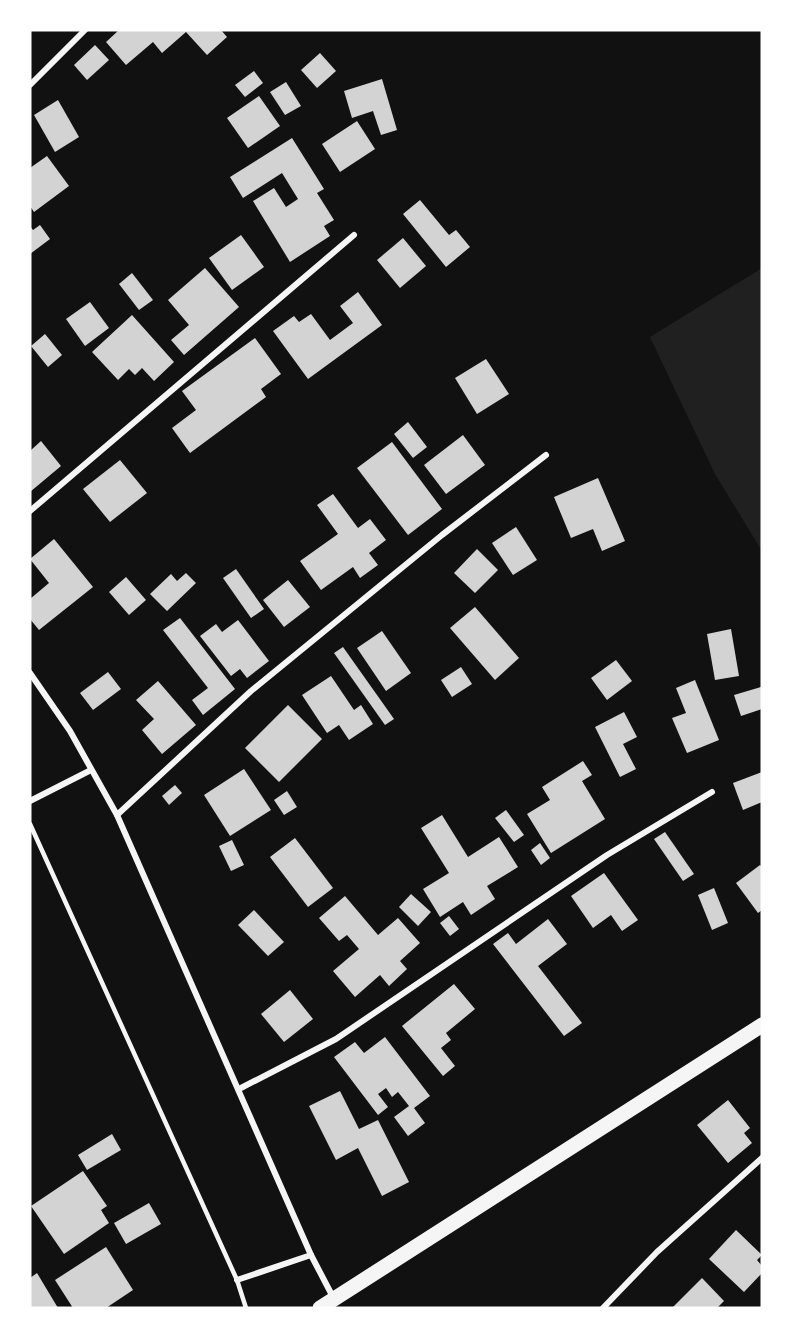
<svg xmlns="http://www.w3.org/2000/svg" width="792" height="1338" viewBox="0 0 792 1338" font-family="Ubuntu,sans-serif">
<rect width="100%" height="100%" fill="#111"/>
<!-- green -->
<polygon fill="#202020" points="762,268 762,551 715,474 650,337"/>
<!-- building -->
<g fill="#d3d3d3">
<polygon points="119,30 221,30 227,37 207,55 186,32 162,53 153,42 126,65 106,42"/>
<polygon points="95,45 109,60 87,80 74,65"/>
<polygon points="320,53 336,71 317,88 301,70"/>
<polygon points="254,71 263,83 245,97 235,85"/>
<polygon points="382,79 397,130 381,135 373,111 352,118 344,91"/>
<polygon points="286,82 301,106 285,115 270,92"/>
<polygon points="259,96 280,126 248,148 227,118"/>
<polygon points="58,100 79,137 55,152 34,115"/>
<polygon points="357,121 375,149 340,172 322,144"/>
<polygon points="292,138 324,189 317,193 334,220 324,226 330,236 290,262 253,201 274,188 286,207 298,199 282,173 243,198 230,177"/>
<polygon points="47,156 69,186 34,212 30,206 30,168"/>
<polygon points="420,200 449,235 456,230 470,247 446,267 403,214"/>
<polygon points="40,225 50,239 30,254 30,226 33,230"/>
<polygon points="241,235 264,267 232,290 209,258"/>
<polygon points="403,238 426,266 400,288 377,260"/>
<polygon points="205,268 239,307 184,355 171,340 189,325 168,300"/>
<polygon points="132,273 153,300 139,310 119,284"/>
<polygon points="358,292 382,325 308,379 273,331 294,316 299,322 311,314 330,340 353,323 340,306"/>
<polygon points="90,302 109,328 85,346 66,319"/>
<polygon points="132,315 174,362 154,381 142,368 135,375 129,369 118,380 92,352"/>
<polygon points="45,334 62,355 48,367 31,346"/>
<polygon points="255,338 281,374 261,389 266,397 190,453 172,428 196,410 182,391"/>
<polygon points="486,359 509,394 477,414 455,378"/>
<polygon points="408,422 427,447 413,458 394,434"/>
<polygon points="463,435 485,465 446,494 424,465"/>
<polygon points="41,441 61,466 30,492 30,451"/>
<polygon points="392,442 442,509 408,535 357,468"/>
<polygon points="120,460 147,493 110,522 83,489"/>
<polygon points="598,478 625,541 602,551 593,529 571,538 554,497"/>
<polygon points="333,494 358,528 370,519 386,540 369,553 378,565 360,578 353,567 321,590 300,561 338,534 317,505"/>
<polygon points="516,527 537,560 513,575 492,543"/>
<polygon points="54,539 93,587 39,630 30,619 30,599 49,583 30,559"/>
<polygon points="477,549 498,570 475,593 454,573"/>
<polygon points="236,569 264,609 251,618 223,578"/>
<polygon points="186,573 196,583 167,611 150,594 171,574 177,581"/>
<polygon points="126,577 146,600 129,615 109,592"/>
<polygon points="288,580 310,607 284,627 263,600"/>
<polygon points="475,607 519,658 495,680 450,628"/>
<polygon points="180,618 235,689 203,715 192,700 208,688 163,630"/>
<polygon points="238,620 269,661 247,678 240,669 231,676 200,636 216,624 222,632"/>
<polygon points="731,629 739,676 715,680 707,634"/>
<polygon points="382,631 411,673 386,691 357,648"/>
<polygon points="343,647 394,719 385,725 334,653"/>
<polygon points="616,660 632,681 607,700 591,678"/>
<polygon points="461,667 472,684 452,697 441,680"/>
<polygon points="108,672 121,689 93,710 80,693"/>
<polygon points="331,676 354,710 361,705 373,724 349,740 339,725 327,733 302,695"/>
<polygon points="695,680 719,740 687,753 672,718 686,713 676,688"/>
<polygon points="158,681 196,725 162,754 142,730 154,719 136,700"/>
<polygon points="761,687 762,709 741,716 734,695"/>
<polygon points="288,705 322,739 279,782 245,748"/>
<polygon points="624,712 637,737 623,744 636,769 620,777 595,727"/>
<polygon points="583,761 592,775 582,781 605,819 551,853 527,814 550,800 542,787"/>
<polygon points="244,769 271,810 230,836 204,795"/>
<polygon points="762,772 762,802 743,810 733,783"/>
<polygon points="175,785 182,793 169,805 162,796"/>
<polygon points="287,791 297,807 284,815 274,800"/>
<polygon points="506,810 524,835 514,842 495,818"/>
<polygon points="442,815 468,857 499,837 518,867 487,886 495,899 471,915 463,902 440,917 423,889 449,873 421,828"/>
<polygon points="665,832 694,874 683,881 654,839"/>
<polygon points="295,838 333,888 308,907 270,857"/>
<polygon points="232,840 244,865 231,871 219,846"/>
<polygon points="540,843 550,858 541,865 531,850"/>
<polygon points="760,865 762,867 762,910 758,913 736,883"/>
<polygon points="604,873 638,920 622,931 611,915 593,928 571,896"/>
<polygon points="714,888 728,923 712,930 698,895"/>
<polygon points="411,894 431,912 418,926 399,907"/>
<polygon points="345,896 378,935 398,918 420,943 400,961 407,969 389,986 380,975 355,997 333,971 359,949 347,935 339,941 319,918"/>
<polygon points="254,910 284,942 268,956 238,925"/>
<polygon points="449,916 459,929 450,936 440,923"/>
<polygon points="548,919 567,944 538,966 582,1023 564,1036 493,944 508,933 516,944"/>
<polygon points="454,984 475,1009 446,1033 451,1040 441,1048 455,1066 443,1076 402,1026"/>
<polygon points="290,990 313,1019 284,1042 261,1014"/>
<polygon points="385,1037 430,1096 414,1108 425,1123 408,1136 394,1117 409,1106 398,1092 392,1097 386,1088 378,1094 388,1107 378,1115 334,1057 355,1042 364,1053"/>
<polygon points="340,1091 359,1129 378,1120 409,1182 382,1196 358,1148 336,1160 309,1106"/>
<polygon points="728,1100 750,1128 744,1133 752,1143 728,1163 697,1125"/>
<polygon points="112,1134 121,1150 87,1170 78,1155"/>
<polygon points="83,1171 107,1206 101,1210 109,1223 64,1254 31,1206"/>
<polygon points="149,1203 161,1224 126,1244 114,1223"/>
<polygon points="736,1230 762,1255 757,1260 762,1266 762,1273 744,1292 709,1259"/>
<polygon points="106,1247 133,1290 106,1308 73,1308 55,1280"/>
<polygon points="37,1273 58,1308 30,1308 30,1278"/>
<polygon points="702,1278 724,1301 717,1308 672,1308"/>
</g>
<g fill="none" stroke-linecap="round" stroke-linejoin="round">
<!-- service -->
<polyline stroke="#f5f5f5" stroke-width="4.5" points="30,824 237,1280 246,1308"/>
<!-- minor -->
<g stroke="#f5f5f5" stroke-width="6">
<polyline points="30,85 85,30"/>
<polyline points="30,511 354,235"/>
<polyline points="30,673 70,731 117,815 311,1255 334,1299"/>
<polyline points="30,801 91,770"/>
<polyline points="117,815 251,691 442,535 546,455"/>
<polyline points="239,1089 336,1039 607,855 712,792"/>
<polyline points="237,1280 311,1255"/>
<polyline points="603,1308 657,1252 762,1158"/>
</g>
<!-- primary -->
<polyline stroke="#f5f5f5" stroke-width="15" points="320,1308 762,1025"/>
</g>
<!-- border -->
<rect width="792" height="1338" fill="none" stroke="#ffffff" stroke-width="63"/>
</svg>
